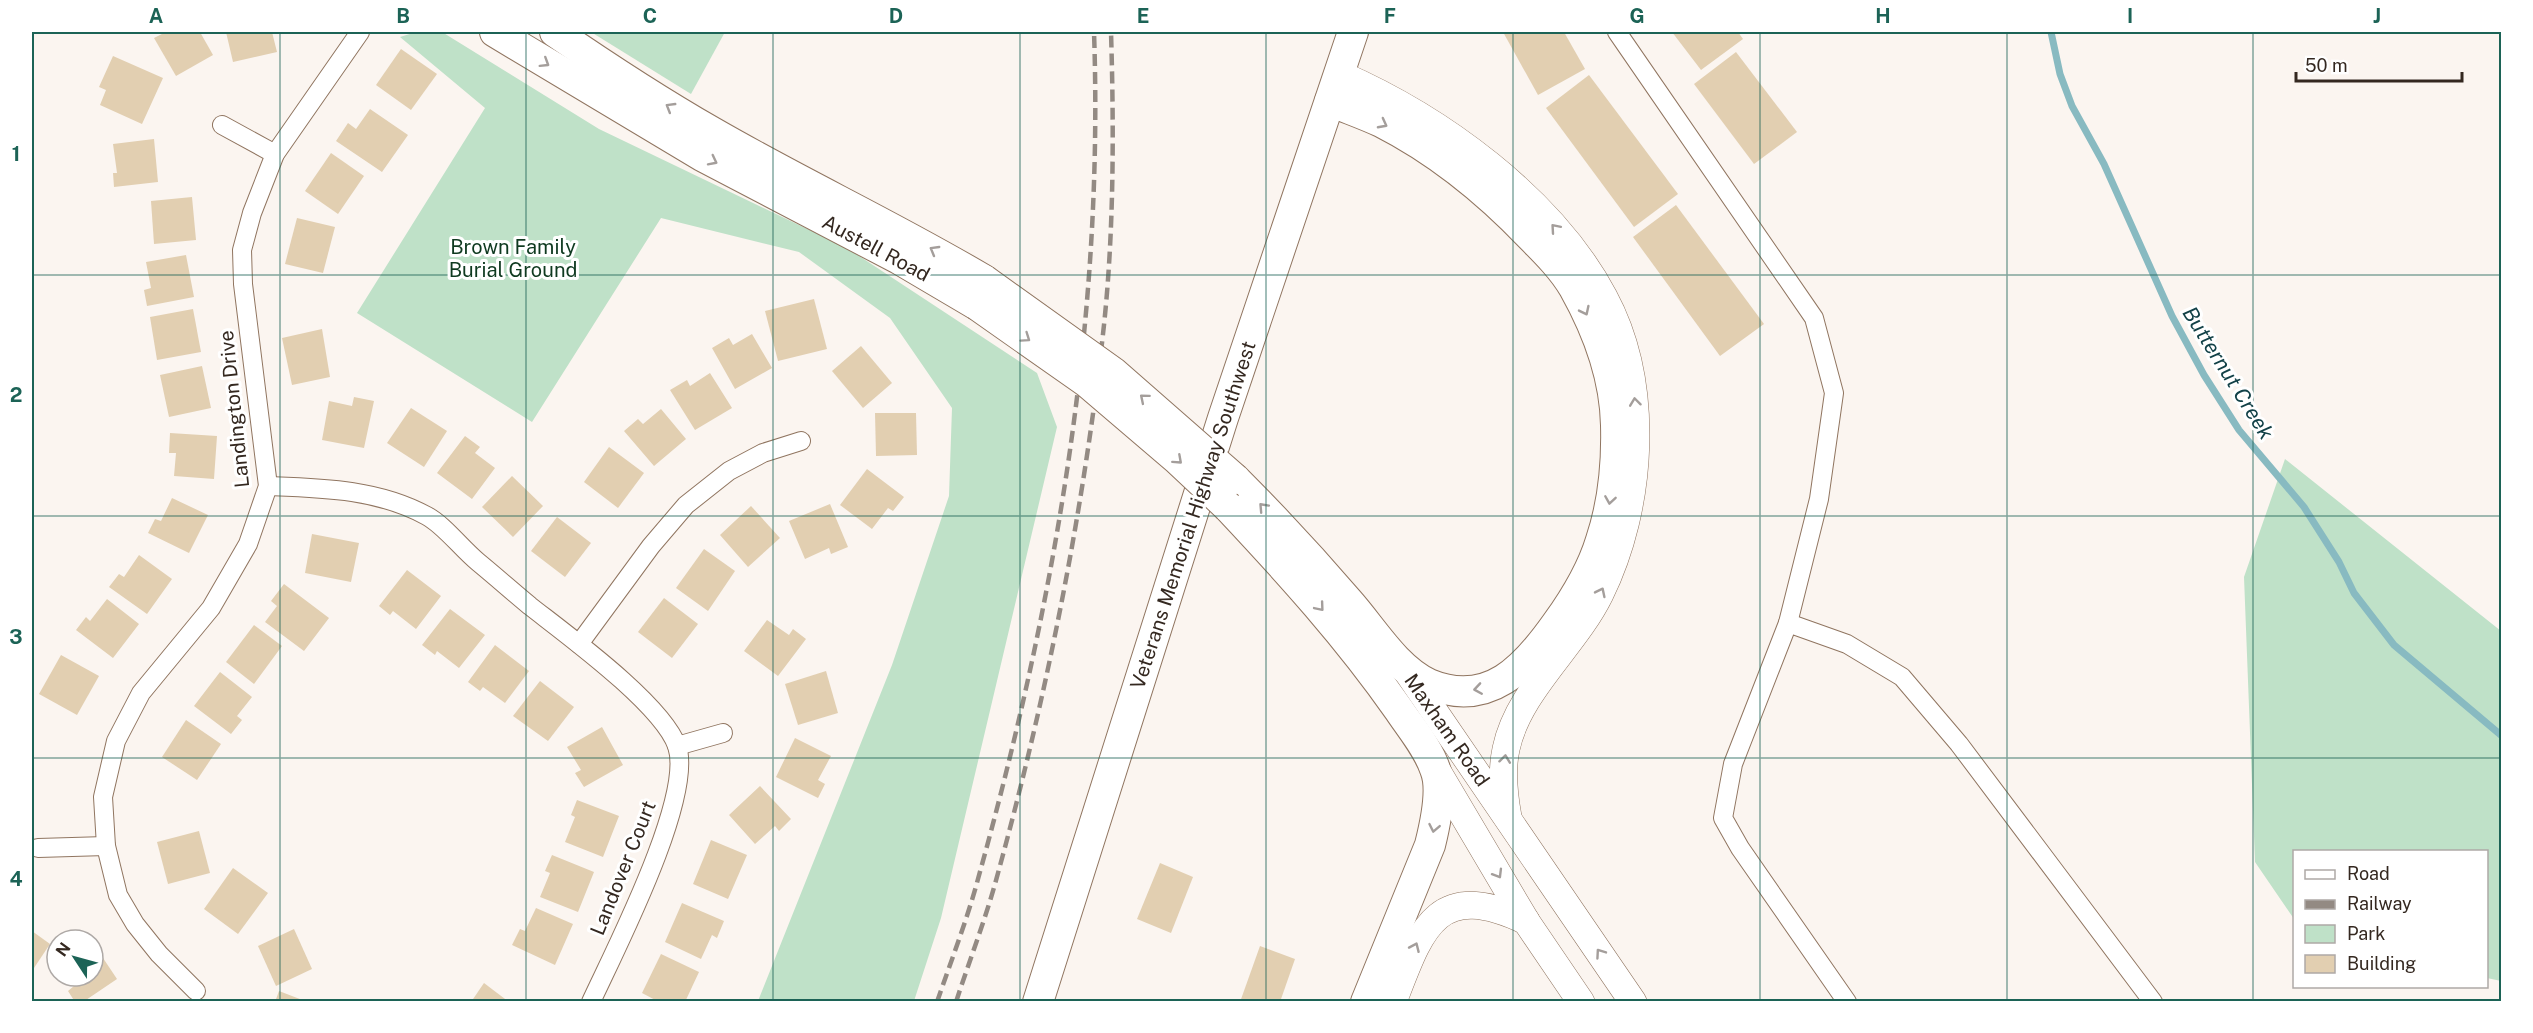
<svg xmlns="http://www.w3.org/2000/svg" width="2533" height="1033" viewBox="0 0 2533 1033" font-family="'Public Sans',sans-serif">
<rect width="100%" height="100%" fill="#fbf5f0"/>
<!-- green -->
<g fill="#bfe1c8">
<polygon points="416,32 442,32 599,129 847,248 1037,373 1057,427 941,918 914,1001 758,1001 892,665 949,496 952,408 890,318 799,252 661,218 532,422 357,313 485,108 400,37"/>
<polygon points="591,32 725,32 691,94"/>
<polygon points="2285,459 2501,631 2501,981 2487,978 2486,852 2294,852 2294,919 2255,862 2244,577"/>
</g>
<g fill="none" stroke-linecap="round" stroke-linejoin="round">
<!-- stream -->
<polyline stroke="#88bac1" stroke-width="7" points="2051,32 2060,74 2072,106 2104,164 2172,316 2204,375 2239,430 2304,507 2339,562 2354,593 2394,645 2502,736"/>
</g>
<!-- building -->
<g fill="#e2cfb1">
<polygon points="166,32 200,32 213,55 176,76 154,38"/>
<polygon points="226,32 272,32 277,52 233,62"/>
<polygon points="1503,32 1564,32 1585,69 1538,95"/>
<polygon points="1672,32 1738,32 1743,39 1701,70"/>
<polygon points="401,49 437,74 411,110 376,85"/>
<polygon points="1736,52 1797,132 1754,164 1694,84"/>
<polygon points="113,56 163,78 142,124 100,105 106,90 99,87"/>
<polygon points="1589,75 1678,194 1634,227 1546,108"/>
<polygon points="370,109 408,135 382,172 336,141 348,123 356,129"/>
<polygon points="154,139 158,182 114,187 113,173 117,173 113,144"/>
<polygon points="331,153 364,176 338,214 305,191"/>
<polygon points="192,197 196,240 154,244 151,201"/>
<polygon points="1676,205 1764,324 1720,356 1633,237"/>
<polygon points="297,218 335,227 323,273 285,264"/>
<polygon points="186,255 194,297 147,306 144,290 151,288 146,262"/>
<polygon points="814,299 827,349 778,361 765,311"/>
<polygon points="193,309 201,352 157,360 150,317"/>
<polygon points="322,329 330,377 292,385 282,338"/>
<polygon points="752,334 772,368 735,389 712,348 729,338 733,345"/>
<polygon points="861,346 892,383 863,408 832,371"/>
<polygon points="202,366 211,408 169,417 160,375"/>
<polygon points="710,373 732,408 695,430 670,390 687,380 690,386"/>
<polygon points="354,397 374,401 364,448 322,440 329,401 352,406"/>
<polygon points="411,408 447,431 424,467 387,443"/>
<polygon points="661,409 686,439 654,466 624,431 638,419 643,424"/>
<polygon points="875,413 916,413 917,455 876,456"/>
<polygon points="170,433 217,436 214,479 174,476 176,453 169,453"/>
<polygon points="465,436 480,447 475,453 495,468 472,499 437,473"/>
<polygon points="609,447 644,473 618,508 584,482"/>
<polygon points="867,469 904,497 893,511 888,508 872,529 840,505"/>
<polygon points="512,476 543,506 513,537 482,507"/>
<polygon points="172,498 208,515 189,553 148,533 155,519 161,521"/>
<polygon points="830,504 848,547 831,554 829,548 805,559 789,521"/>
<polygon points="751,506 780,538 748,567 720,535"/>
<polygon points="557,517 591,543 565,577 531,551"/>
<polygon points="312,534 359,543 351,582 305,573"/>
<polygon points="704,549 735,571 708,611 676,588"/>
<polygon points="139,555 172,579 147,614 109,587 119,574 124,577"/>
<polygon points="407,570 441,596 416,629 393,611 390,615 379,606"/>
<polygon points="284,584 329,618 304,651 265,622 277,606 271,601"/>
<polygon points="664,598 698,624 672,658 638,632"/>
<polygon points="107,599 139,624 113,658 76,630 86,617 90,621"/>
<polygon points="450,609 485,635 459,668 437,651 435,655 422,645"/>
<polygon points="767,620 789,635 793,629 806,639 778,676 744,651"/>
<polygon points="254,625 282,646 254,684 226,662"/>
<polygon points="495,645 529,671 505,703 483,687 480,691 468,682"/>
<polygon points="61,655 99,676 77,715 39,694"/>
<polygon points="826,671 838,713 798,725 785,684"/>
<polygon points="220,672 252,697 237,716 242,720 231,734 194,706"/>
<polygon points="540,681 574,707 548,741 513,716"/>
<polygon points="186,720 221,744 197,780 162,757"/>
<polygon points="602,727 623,765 584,787 575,773 581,770 567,747"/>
<polygon points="795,738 831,756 818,780 825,784 818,798 776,777"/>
<polygon points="760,786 791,819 779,831 775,826 755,844 729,815"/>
<polygon points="577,800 619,816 603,857 565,842 575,817 571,815"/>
<polygon points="199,831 210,873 168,884 157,842"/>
<polygon points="711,840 747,855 728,899 693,884"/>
<polygon points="552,855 594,872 578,912 540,897 550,873 545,871"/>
<polygon points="1160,863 1193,877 1171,933 1137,919"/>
<polygon points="233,868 268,893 238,934 204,909"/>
<polygon points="682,903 724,921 717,938 712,935 701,959 665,942"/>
<polygon points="536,908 573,924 555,965 512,945 520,929 525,931"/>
<polygon points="294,929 312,969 276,986 258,946"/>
<polygon points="32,931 50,944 32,971"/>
<polygon points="93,943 117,979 83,1002 75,1002 68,991 74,986 67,976 93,976"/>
<polygon points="1260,946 1295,959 1280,1002 1240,1002"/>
<polygon points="661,954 699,972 685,1002 659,1002 642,993"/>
<polygon points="484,983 509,1002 471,1002"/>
<polygon points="279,991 305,1001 305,1002 275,1002"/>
</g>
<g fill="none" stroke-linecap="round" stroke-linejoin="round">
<!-- street casing -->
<g stroke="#907560" stroke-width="20">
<g id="street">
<polyline points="1617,32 1814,318 1834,393 1819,499 1788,623"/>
<polyline points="222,125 275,154"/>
<path d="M268,486C322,488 378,489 427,516C444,525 462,549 478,562C495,576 512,591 530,606C567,635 662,704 677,746C694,797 615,950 591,1002"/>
<polyline points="579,644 651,546 686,505 729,471 763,453 801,441"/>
<polyline points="677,746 723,733"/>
<polyline points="38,848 106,846"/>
<polyline points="196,991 159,954 135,924 118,895 106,846 103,797 116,741 141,693 211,608 248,544 268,486 243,284 242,250 252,213 275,154 360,32"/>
<polyline points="1847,1002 1740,848 1723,818 1733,764 1788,623 1847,644 1902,677 1959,744 2153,1002"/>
</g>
</g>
<!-- secondary casing -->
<g stroke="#907560" stroke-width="28">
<g id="secondary">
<path d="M1339,74C1440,118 1551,198 1604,297C1651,384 1643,507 1600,594C1574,647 1518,691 1506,749C1501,772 1504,795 1508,817"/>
<polyline points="1406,670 1633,1002"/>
<polyline points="1436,769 1526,921 1581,1002"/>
<path d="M1393,1002C1421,929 1436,878 1526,921"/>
</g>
</g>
<!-- primary casing -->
<g stroke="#907560" stroke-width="32">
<g id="primary">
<polyline points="495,32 702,156 899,259 977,305"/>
<path d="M555,32C606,67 658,101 712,132C802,184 895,227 984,280"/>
<path d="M1235,479C1274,518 1312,559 1348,601C1373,629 1395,668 1429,684C1489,709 1526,667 1557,623C1575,598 1592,570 1601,540C1613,504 1617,462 1616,425C1615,377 1597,329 1574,288C1563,269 1546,252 1531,237C1488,192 1436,150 1381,122C1364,114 1346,108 1330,101"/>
<path d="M1228,507C1289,572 1348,637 1399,710C1411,728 1428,748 1435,769C1443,788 1435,825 1430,845L1366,1002"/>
<polyline points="1038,1002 1223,418 1353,32"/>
</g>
</g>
<!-- street -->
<use href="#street" stroke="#fff" stroke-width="18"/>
<!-- secondary -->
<use href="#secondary" stroke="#fff" stroke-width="27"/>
<!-- primary -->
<use href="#primary" stroke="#fff" stroke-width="30"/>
<!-- rail -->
<g stroke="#938a83" stroke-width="4.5" stroke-dasharray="12 6" stroke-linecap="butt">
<path d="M937,1002C951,961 967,920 978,879C1055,602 1104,320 1094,32"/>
<path d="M956,1002C969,962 984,923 995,884C1045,703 1082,520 1103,334C1114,237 1114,130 1111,32"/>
</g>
<!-- primary-bridge casing -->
<g stroke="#907560" stroke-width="32" stroke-linecap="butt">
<g id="primary-bridge">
<polyline points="984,280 1114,373 1235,479"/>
<polyline points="977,305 1088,383 1177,459 1228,507"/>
</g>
</g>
<!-- primary-bridge -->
<use href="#primary-bridge" stroke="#fff" stroke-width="30"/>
</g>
<!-- one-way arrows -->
<defs><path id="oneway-chevron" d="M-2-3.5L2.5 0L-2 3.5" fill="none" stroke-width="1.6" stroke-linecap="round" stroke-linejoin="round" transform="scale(1.5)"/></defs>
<g stroke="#a49e9b">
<use href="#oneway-chevron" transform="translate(545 63) rotate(32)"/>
<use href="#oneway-chevron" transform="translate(670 107) rotate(-149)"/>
<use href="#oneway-chevron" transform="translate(1383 124) rotate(28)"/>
<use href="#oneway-chevron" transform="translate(713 161) rotate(27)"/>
<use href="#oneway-chevron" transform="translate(1555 228) rotate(-131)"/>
<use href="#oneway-chevron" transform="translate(934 250) rotate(-150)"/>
<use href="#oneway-chevron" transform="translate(1585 311) rotate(64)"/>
<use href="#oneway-chevron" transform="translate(1026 338) rotate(35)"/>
<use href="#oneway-chevron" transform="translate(1144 398) rotate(-140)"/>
<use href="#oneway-chevron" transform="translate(1635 402) rotate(-97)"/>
<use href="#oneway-chevron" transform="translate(1178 460) rotate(42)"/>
<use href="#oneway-chevron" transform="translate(1610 500) rotate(99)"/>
<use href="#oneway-chevron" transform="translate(1263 507) rotate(-133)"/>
<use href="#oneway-chevron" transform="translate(1601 592) rotate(-64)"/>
<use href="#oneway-chevron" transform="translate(1320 607) rotate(50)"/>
<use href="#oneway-chevron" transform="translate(1478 689) rotate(171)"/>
<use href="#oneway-chevron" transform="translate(1505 759) rotate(-83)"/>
<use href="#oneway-chevron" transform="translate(1434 828) rotate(101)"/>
<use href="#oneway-chevron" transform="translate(1498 874) rotate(59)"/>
<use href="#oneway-chevron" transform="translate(1415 947) rotate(-66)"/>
<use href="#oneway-chevron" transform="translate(1600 953) rotate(-125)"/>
</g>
<!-- grid -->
<path fill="none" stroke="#1c6356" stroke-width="1.5" stroke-opacity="0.55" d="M280,32V1002M526,32V1002M773,32V1002M1020,32V1002M1266,32V1002M1513,32V1002M1760,32V1002M2007,32V1002M2253,32V1002M32,275H2502M32,516H2502M32,758H2502"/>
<g text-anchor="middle" stroke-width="6" stroke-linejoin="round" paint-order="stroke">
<!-- park labels -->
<g font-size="20" fill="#0f3a20" stroke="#fff">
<text x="513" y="254">Brown Family<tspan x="513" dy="23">Burial Ground</tspan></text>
</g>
<!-- street labels -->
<g font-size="20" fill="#342820" stroke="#fff">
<text transform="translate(876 248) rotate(28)" y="7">Austell Road</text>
<text transform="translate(234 409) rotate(-96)" y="7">Landington Drive</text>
<text transform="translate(1193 515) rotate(-72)" y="7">Veterans Memorial Highway Southwest</text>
<text transform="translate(1447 730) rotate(55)" y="7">Maxham Road</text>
<text transform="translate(623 868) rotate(-68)" y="7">Landover Court</text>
</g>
<!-- water labels -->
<g font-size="21" font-style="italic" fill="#124147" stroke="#fff">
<text transform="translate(2228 373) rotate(58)" y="7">Butternut Creek</text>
</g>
</g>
<!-- border -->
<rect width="2533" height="1033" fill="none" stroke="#ffffff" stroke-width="66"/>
<!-- legend -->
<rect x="2293" y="850" width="195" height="138" fill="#ffffff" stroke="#aea9a6" stroke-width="1.5"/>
<rect x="2305" y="870" width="30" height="9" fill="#ffffff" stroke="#aea9a6" stroke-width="1.5"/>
<text x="2347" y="880" font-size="18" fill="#342820">Road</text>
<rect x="2305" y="900" width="30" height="9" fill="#938a83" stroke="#aea9a6" stroke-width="1.5"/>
<text x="2347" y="910" font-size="18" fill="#342820">Railway</text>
<rect x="2305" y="925" width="30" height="18" fill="#bfe1c8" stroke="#aea9a6" stroke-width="1.5"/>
<text x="2347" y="940" font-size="18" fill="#342820">Park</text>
<rect x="2305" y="955" width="30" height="18" fill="#e2cfb1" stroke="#aea9a6" stroke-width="1.5"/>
<text x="2347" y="970" font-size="18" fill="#342820">Building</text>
<!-- north arrow -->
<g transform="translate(75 958) rotate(306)"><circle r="28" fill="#ffffff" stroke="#aea9a6" stroke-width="1.5"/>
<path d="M0-4.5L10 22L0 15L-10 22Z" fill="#1c6356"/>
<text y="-9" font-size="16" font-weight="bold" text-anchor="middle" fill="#342820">N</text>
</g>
<!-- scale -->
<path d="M2296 72v9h166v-9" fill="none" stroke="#342820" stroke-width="3"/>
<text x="2305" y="72" font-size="18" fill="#342820" stroke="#ffffff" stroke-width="4.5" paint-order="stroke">50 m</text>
<rect x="33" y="33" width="2467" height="967" fill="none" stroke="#1c6356" stroke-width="2"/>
<g font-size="20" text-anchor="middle" font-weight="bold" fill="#1c6356">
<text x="156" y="23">A</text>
<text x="403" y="23">B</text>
<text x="650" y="23">C</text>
<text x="896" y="23">D</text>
<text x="1143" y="23">E</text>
<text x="1390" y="23">F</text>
<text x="1637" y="23">G</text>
<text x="1883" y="23">H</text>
<text x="2130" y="23">I</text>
<text x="2377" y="23">J</text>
<text x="16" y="161">1</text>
<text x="16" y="402">2</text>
<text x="16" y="644">3</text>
<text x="16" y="886">4</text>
</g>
</svg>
